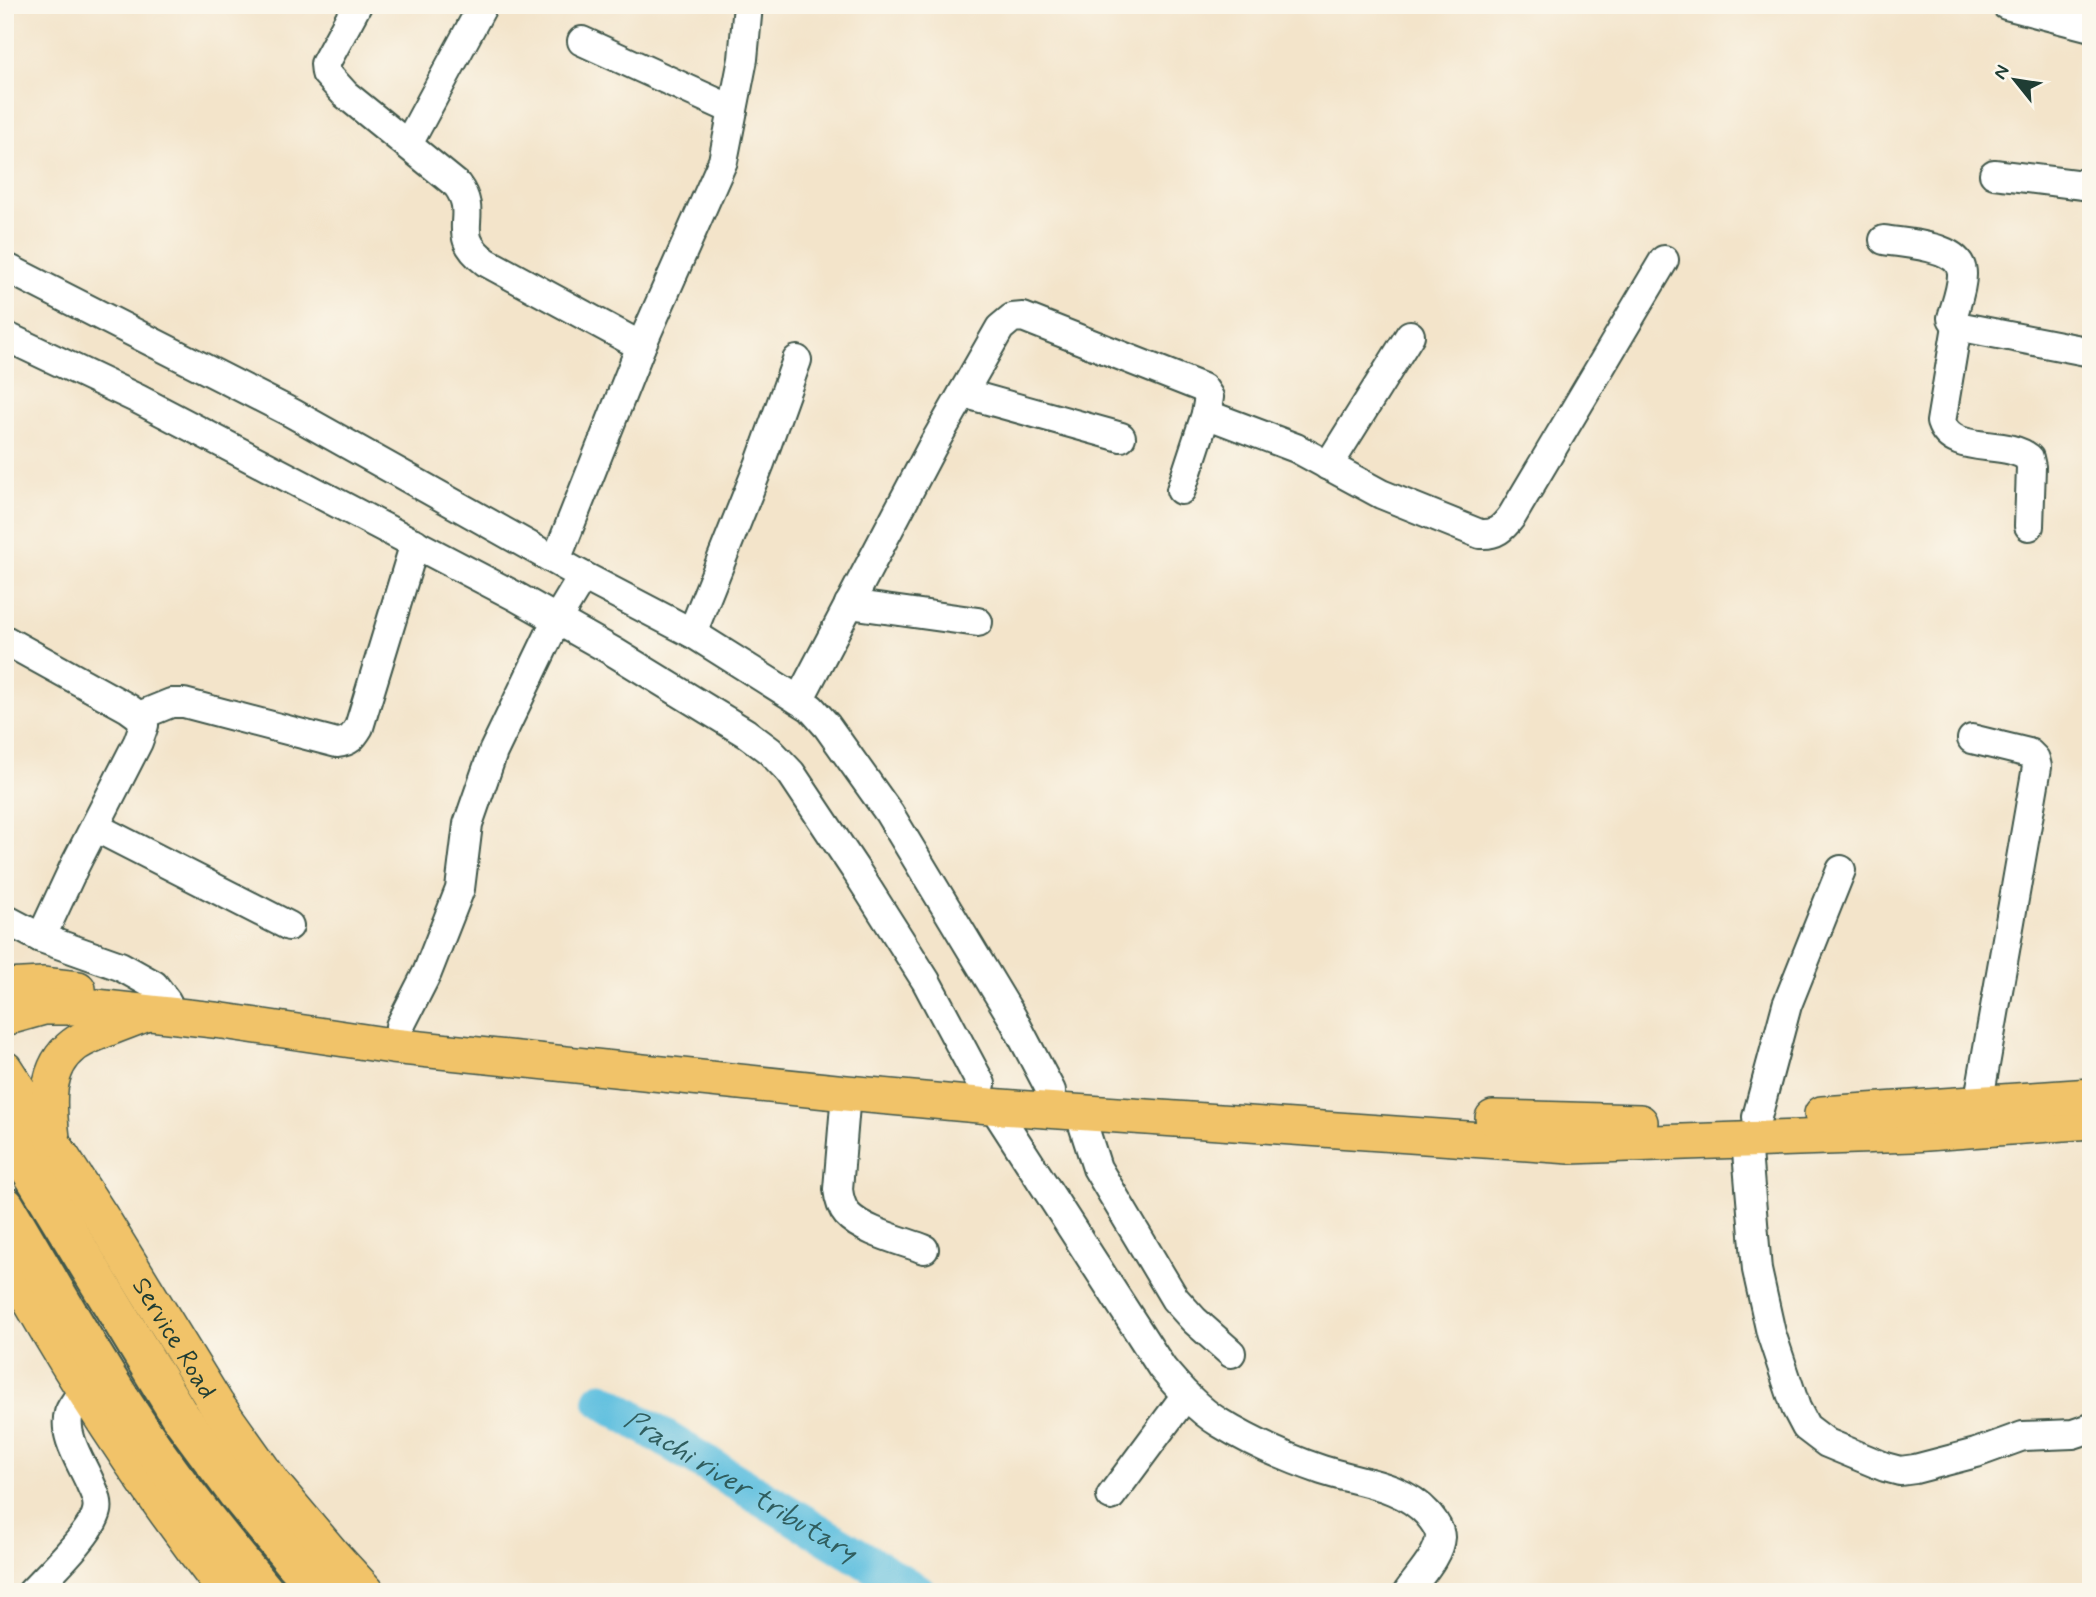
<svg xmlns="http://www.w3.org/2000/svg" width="2096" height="1597" viewBox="0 0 2096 1597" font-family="Mynerve,sans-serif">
<rect width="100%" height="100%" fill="#fbf7ec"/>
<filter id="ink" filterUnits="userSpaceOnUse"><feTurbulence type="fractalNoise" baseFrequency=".0143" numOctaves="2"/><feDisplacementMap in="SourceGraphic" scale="14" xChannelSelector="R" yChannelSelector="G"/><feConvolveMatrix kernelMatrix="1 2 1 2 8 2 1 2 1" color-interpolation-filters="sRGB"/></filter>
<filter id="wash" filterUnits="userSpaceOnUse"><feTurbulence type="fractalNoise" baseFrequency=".00686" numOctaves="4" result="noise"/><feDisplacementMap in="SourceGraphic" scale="28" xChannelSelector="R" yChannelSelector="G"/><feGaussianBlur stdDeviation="1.57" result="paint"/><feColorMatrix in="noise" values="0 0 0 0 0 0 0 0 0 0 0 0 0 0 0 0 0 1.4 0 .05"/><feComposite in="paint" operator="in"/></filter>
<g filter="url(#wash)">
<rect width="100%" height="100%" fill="#f3e4ca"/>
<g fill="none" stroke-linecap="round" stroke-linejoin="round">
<!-- river -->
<path stroke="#61c0df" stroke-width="37" id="s1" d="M602,1400L917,1592"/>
</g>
</g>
<g filter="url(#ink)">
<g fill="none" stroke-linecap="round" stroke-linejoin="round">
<!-- minor casing -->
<g stroke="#3f564a" stroke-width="32">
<g id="minor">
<path d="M357,5L325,64L326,73L345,94L457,185C481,217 447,233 486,262L641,346"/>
<polyline points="2006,5 2091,27"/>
<polyline points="582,41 733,110"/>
<polyline points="408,144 483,5"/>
<polyline points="1994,174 2091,186"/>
<path d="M1884,240C1906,244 1963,245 1962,275C1962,289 1956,304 1952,318L1957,326L2091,352"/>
<polyline points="5,267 292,413 583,576 692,633 811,708 827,726 889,813 1012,1017 1051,1091"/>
<path d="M1957,326L1941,422C1952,456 2004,438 2029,458L2031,467L2029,526"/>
<polyline points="5,336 138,399 515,596 614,652 746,733 770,751 791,773 855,869 926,981 981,1084"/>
<polyline points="963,393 1121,437"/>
<path d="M1206,414L1296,448L1381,494L1480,534C1496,535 1502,529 1512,516L1664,260"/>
<polyline points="1328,466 1410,335"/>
<polyline points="556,560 641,346 723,161 743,59 748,5"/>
<polyline points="849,604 978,622"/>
<polyline points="692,633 760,463 797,360"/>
<polyline points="5,640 128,708 139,716 144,725 138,742 75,865 41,938"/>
<polyline points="799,700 932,447 1000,328 1012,318 1023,317 1203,388 1209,397 1206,414 1181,490"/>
<path d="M139,716L171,703H184L337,743C349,742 353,737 359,727L415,543"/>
<polyline points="1972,739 2029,753 2035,759 2037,767 1978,1105"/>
<polyline points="95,827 289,926"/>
<polyline points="5,919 41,938 120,966 154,985 167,1002"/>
<polyline points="400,1026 427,973 460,889 468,824 493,752 557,619 583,576"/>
<path d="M846,1093L838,1189C839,1198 841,1207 847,1214C862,1231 903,1241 924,1249"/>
<path d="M993,1106L1162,1368C1179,1388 1197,1409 1220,1423C1251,1442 1287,1458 1322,1470C1358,1482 1401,1484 1428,1514C1433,1520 1440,1529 1440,1537C1439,1556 1418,1577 1408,1592"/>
<polyline points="1079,1112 1097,1168 1175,1299 1194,1320 1231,1353"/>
<polyline points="1757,1117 1787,1005 1841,870"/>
<polyline points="1746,1140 1757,1270 1771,1333 1796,1408 1806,1427 1827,1443 1885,1467 1900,1471 1915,1469 1976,1453 2023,1436 2073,1434 2091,1428"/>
<polyline points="1111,1496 1186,1395"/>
<path d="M32,1592C48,1575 93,1532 97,1511C99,1503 95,1493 91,1485C83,1465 62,1436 69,1413C72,1405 79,1397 84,1390"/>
</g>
</g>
<!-- major casing -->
<g stroke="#3f564a" stroke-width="38">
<g id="major">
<polyline points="5,987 42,985 78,989"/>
<polyline points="5,1018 44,1007 96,1007 223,1021 392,1046 846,1093 1001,1107 1570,1146 1913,1134 2091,1121"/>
<path id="s2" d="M5,1069L103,1220L216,1404L273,1484L332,1554L367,1592"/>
<polyline points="1822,1114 2091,1096"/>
<polyline points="1493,1118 1640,1122"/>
<path d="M52,1138C48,1105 44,1068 74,1045C86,1035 128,1021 145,1014"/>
<path d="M5,1256C70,1374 143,1486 226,1592"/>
</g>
</g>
<!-- highway casing -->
<g stroke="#3f564a" stroke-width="42">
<g id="highway">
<polyline points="5,1128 178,1413 237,1493 294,1562 322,1592"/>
<path d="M5,1206C51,1283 94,1361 144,1435C181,1490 223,1541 265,1592"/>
</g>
</g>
<!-- minor -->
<use href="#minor" stroke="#fff" stroke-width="28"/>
<!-- major -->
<use href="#major" stroke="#f1c369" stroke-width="35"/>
<!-- highway -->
<use href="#highway" stroke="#f1c369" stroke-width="38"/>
</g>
</g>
<g text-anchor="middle" stroke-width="6" stroke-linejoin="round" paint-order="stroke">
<!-- street labels -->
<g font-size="26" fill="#1f3d34" stroke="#fbf7ec">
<text dy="9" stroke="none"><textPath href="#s2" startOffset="318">Service Road</textPath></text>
</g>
<!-- water labels -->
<g font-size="28" font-style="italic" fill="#305e5f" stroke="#fbf7ec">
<text dy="10" stroke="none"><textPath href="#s1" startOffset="163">Prachi river tributary</textPath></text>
</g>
</g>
<!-- margin -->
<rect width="2096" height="1597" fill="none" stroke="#fbf7ec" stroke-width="28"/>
<!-- north arrow -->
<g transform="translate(2015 80) rotate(300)" stroke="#fbf7ec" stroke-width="5" paint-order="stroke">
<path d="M0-5L12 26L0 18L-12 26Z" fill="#1f3d34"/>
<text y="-10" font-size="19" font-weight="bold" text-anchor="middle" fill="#1f3d34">N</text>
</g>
</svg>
